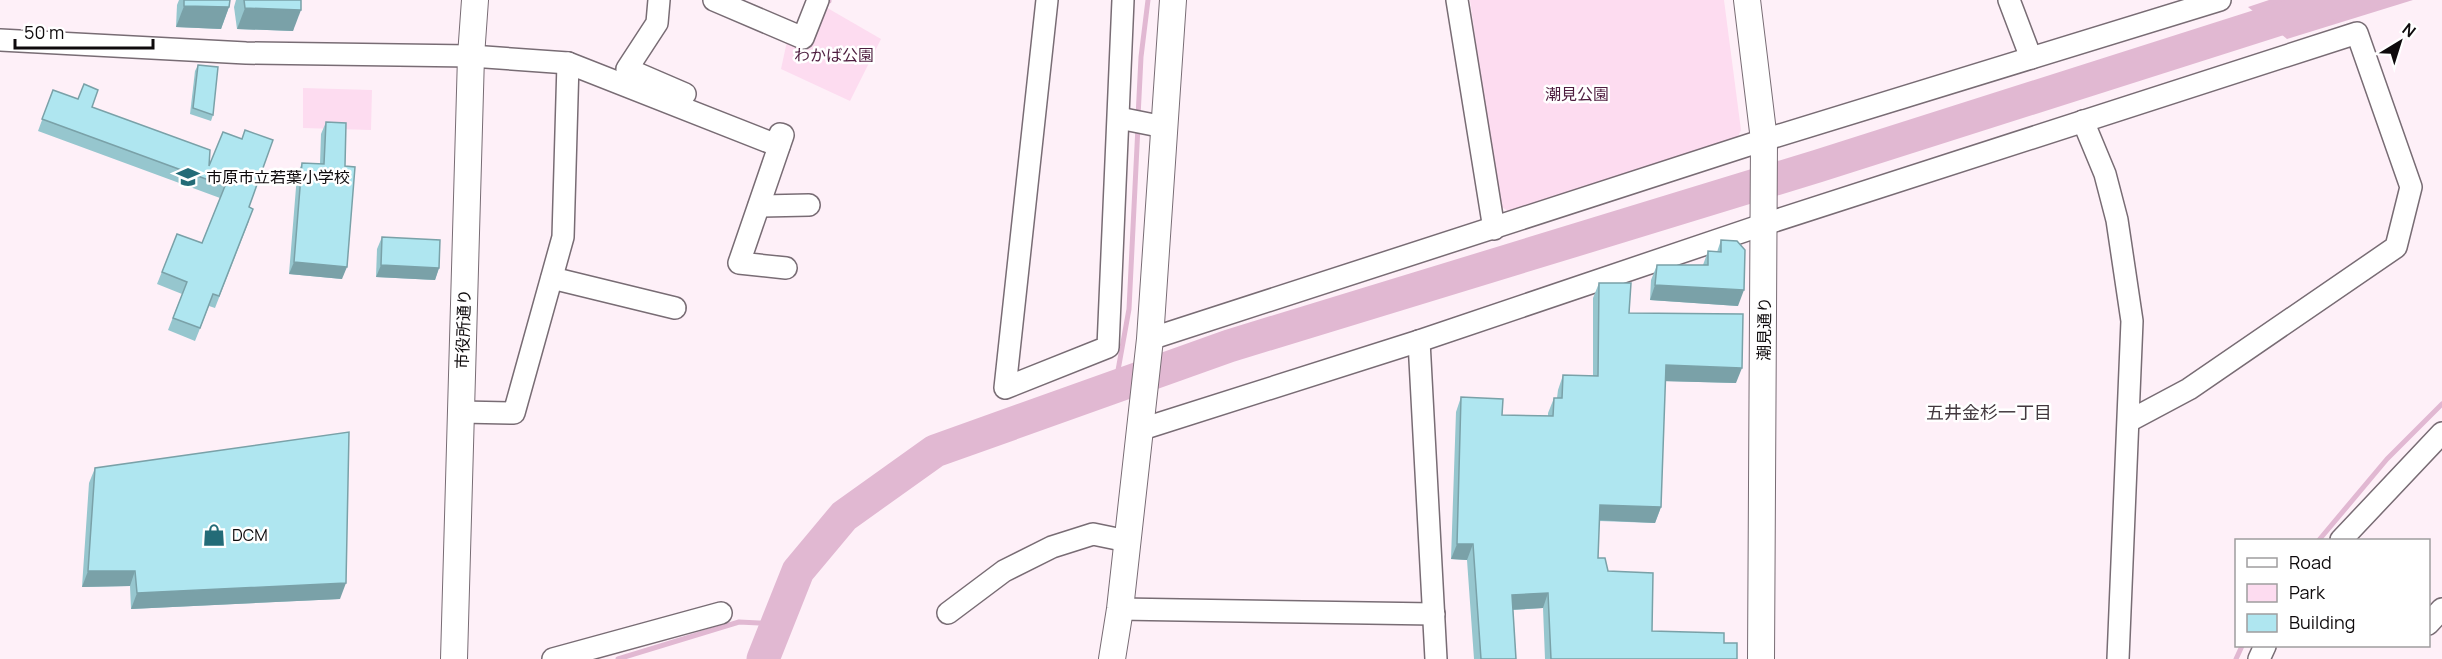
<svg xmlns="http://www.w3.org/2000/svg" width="2442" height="659" viewBox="0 0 2442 659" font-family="Manrope,'Noto Sans JP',sans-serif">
<rect width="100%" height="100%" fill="#fef0f8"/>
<!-- green -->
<g fill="#fddcf0">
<polygon points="1470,0 1724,0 1741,130 1735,143 1510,212 1498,205"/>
<polygon points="817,2 881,39 850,101 781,69 789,32 803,38"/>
<polygon points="303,88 372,90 371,130 303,128"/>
</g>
<!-- water -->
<polygon fill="#e1b8d2" points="2269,0 2413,0 2287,39 2248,7"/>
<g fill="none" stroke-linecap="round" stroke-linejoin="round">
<!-- stream -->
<g stroke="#e1b8d2" stroke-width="5">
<polyline points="829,1 829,0"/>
<polyline points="1138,117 1141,57 1148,0"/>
<polyline points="1115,387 1129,309 1138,126"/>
<polyline points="2319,540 2387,459 2442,404"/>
<polyline points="618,659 739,622 777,624"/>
<polyline points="2236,659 2242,646"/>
</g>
<!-- river -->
<polyline stroke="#e1b8d2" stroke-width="33" points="763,659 798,571 844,516 935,451 1229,346 1818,166 2340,0"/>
<!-- minor casing -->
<g stroke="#786c74" stroke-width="24">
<g id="minor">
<polyline points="659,0 657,23 627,69 685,94"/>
<polyline points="714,0 803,38 818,0"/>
<polyline points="1047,0 1005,388 1108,347 1123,0"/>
<polyline points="1457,0 1494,229"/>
<polyline points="2009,0 2031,58"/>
<polyline points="0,40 246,53 471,56 568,63 779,146"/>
<polyline points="1119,118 1164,127"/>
<polyline points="2083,121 2105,174 2117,220 2132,321 2118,659"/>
<polyline points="780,134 783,135 739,263 786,268"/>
<polyline points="759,206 809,205"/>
<polyline points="552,278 675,308"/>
<polyline points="1150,339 1764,140 2220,0"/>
<polyline points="1419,341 1436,659"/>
<polyline points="461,412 514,413 563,237 568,63"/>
<polyline points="1139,430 1419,341 1765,224 2357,33 2411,187 2396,247 2189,389 2129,421"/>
<polyline points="2341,540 2442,433"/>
<polyline points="1120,609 1434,614"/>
<polyline points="948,613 1004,571 1052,547 1093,534 1127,541"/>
<polyline points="2428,624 2442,609"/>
<polyline points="553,659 721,613"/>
<polyline points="2259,659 2265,646"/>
</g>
</g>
<!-- tertiary casing -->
<g stroke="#786c74" stroke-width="28">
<g id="tertiary">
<polyline points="1747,0 1764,140 1761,659"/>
<polyline points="454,659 471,56 475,0"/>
<polyline points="1112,659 1120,609 1150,339 1173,0"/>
</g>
</g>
<!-- minor -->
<use href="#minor" stroke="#fff" stroke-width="21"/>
<!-- tertiary -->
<use href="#tertiary" stroke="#fff" stroke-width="26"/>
</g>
<!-- wall -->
<g fill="#96c6ce">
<polygon points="179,0 230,0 229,7 221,29 176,27 177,5"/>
<polygon points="236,0 301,0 293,31 237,29 234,7"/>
<polygon points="198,65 213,115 211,121 190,114 195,71"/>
<polygon points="53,90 92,107 209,166 249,207 249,221 215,308 209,306 195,341 168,330 182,294 157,284 177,234 202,243 220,198 38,131"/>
<polygon points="326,122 342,279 289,274 297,175 302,163 320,164 321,134"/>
<polygon points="382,237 439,268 435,280 376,277 377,249"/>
<polygon points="1721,240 1738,306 1650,300 1651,280 1657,265 1703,265 1708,251 1717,252"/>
<polygon points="1599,283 1629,313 1736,383 1665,381 1661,507 1655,523 1599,521 1598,558 1652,631 1724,643 1737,659 1545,659 1543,608 1513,610 1516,659 1474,659 1467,560 1451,559 1456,412 1461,397 1502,415 1548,416 1548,413 1554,398 1557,398 1558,390 1563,375 1593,376 1593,298"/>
<polygon points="95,468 340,599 131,609 130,586 82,587 89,483"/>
</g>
<!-- shaded-wall -->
<g fill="#7aa1a8">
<polygon points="184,6 229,7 221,29 176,27"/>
<polygon points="245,8 301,10 293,31 237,29"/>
<polygon points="294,262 347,267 342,279 289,274"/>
<polygon points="381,265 439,268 435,280 376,277"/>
<polygon points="1655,285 1744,290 1738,306 1650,300"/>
<polygon points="1666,365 1742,368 1736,383 1660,381"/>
<polygon points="1600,505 1661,507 1655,523 1594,520"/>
<polygon points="1457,544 1473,544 1467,560 1451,559"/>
<polygon points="88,571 135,571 130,586 82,587"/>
<polygon points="346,583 340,599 131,609 137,593"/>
<polygon points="1548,593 1543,608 1506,610 1512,595"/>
</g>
<!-- building -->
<g fill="#afe6f0" stroke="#7aa1a8" stroke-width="1.5">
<polygon points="184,0 230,0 229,7 184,6"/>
<polygon points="244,0 301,0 301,10 245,8"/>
<polygon points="198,65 218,67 213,115 193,108"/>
<polygon points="84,84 98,90 92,107 210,150 209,166 223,132 242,139 245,130 273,140 249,207 253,209 219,296 213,294 200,328 173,318 187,282 162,272 177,234 202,243 225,186 42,119 53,90 78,99"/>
<polygon points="326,122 346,123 345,166 355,167 347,267 294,262 302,163 324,164"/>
<polygon points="382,237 440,240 439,268 381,265"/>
<polygon points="1721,240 1737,241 1745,250 1744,290 1655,285 1657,265 1708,265 1708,251 1721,252"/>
<polygon points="1599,283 1631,283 1629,313 1743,314 1742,368 1666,365 1661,507 1600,505 1598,558 1605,558 1608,571 1653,573 1652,631 1724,633 1724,643 1737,643 1737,659 1551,659 1548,593 1512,595 1516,659 1481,659 1473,544 1457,544 1461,397 1503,399 1502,415 1553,416 1554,398 1562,398 1563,375 1598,376"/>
<polygon points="349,432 346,583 137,593 135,571 88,571 95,468"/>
</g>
<!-- icons -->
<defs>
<g id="school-bare" transform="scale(1.8)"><path d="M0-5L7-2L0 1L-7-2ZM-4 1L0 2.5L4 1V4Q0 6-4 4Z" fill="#236b77" stroke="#fff" stroke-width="2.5" paint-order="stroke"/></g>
<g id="shop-bare" transform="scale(1.8)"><path d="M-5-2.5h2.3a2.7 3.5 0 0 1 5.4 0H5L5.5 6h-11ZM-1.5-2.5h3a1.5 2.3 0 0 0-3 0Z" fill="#236b77" stroke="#fff" stroke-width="2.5" paint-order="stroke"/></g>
</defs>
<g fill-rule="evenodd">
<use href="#school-bare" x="188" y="177"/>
<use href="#shop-bare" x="214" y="535"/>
</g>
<g text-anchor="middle" stroke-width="5" stroke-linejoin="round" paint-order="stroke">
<!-- park labels -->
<g font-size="16" fill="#4e1d3f" stroke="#fff">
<text x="834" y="61">わかば公園</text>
<text x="1577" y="100">潮見公園</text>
</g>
<!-- poi labels -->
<g font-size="16" fill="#0e0a0c" stroke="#fff" text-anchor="start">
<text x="206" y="183">市原市立若葉小学校</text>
<text x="232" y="541">DCM</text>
</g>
<!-- street labels -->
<g font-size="16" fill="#0e0a0c" stroke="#fff">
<text transform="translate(463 329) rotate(-88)" y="6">市役所通り</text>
<text transform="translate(1764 329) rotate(-89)" y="6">潮見通り</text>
</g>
<!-- neighbourhood labels -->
<g font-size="18" fill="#42383e" stroke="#fff">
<text x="1989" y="419">五井金杉一丁目</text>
</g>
</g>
<!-- legend -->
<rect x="2235" y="539" width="195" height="108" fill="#ffffff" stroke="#9f9d9e" stroke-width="1.5"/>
<rect x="2247" y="558" width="30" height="9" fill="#ffffff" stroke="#9f9d9e" stroke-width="1.5"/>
<text x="2289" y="569" font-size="18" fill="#0e0a0c">Road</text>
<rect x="2247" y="584" width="30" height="18" fill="#fddcf0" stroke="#9f9d9e" stroke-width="1.5"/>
<text x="2289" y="599" font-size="18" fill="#0e0a0c">Park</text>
<rect x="2247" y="614" width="30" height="18" fill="#afe6f0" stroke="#9f9d9e" stroke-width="1.5"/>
<text x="2289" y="629" font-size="18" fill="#0e0a0c">Building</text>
<!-- north arrow -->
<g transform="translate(2400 42) rotate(38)" stroke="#ffffff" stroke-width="4.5" paint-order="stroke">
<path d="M0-4.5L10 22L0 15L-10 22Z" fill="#0e0a0c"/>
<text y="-9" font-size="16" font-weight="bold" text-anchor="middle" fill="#0e0a0c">N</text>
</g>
<!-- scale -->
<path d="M15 39v9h138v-9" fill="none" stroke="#0e0a0c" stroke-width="3"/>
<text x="24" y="39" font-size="18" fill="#0e0a0c" stroke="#ffffff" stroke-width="4.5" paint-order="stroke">50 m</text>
</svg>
